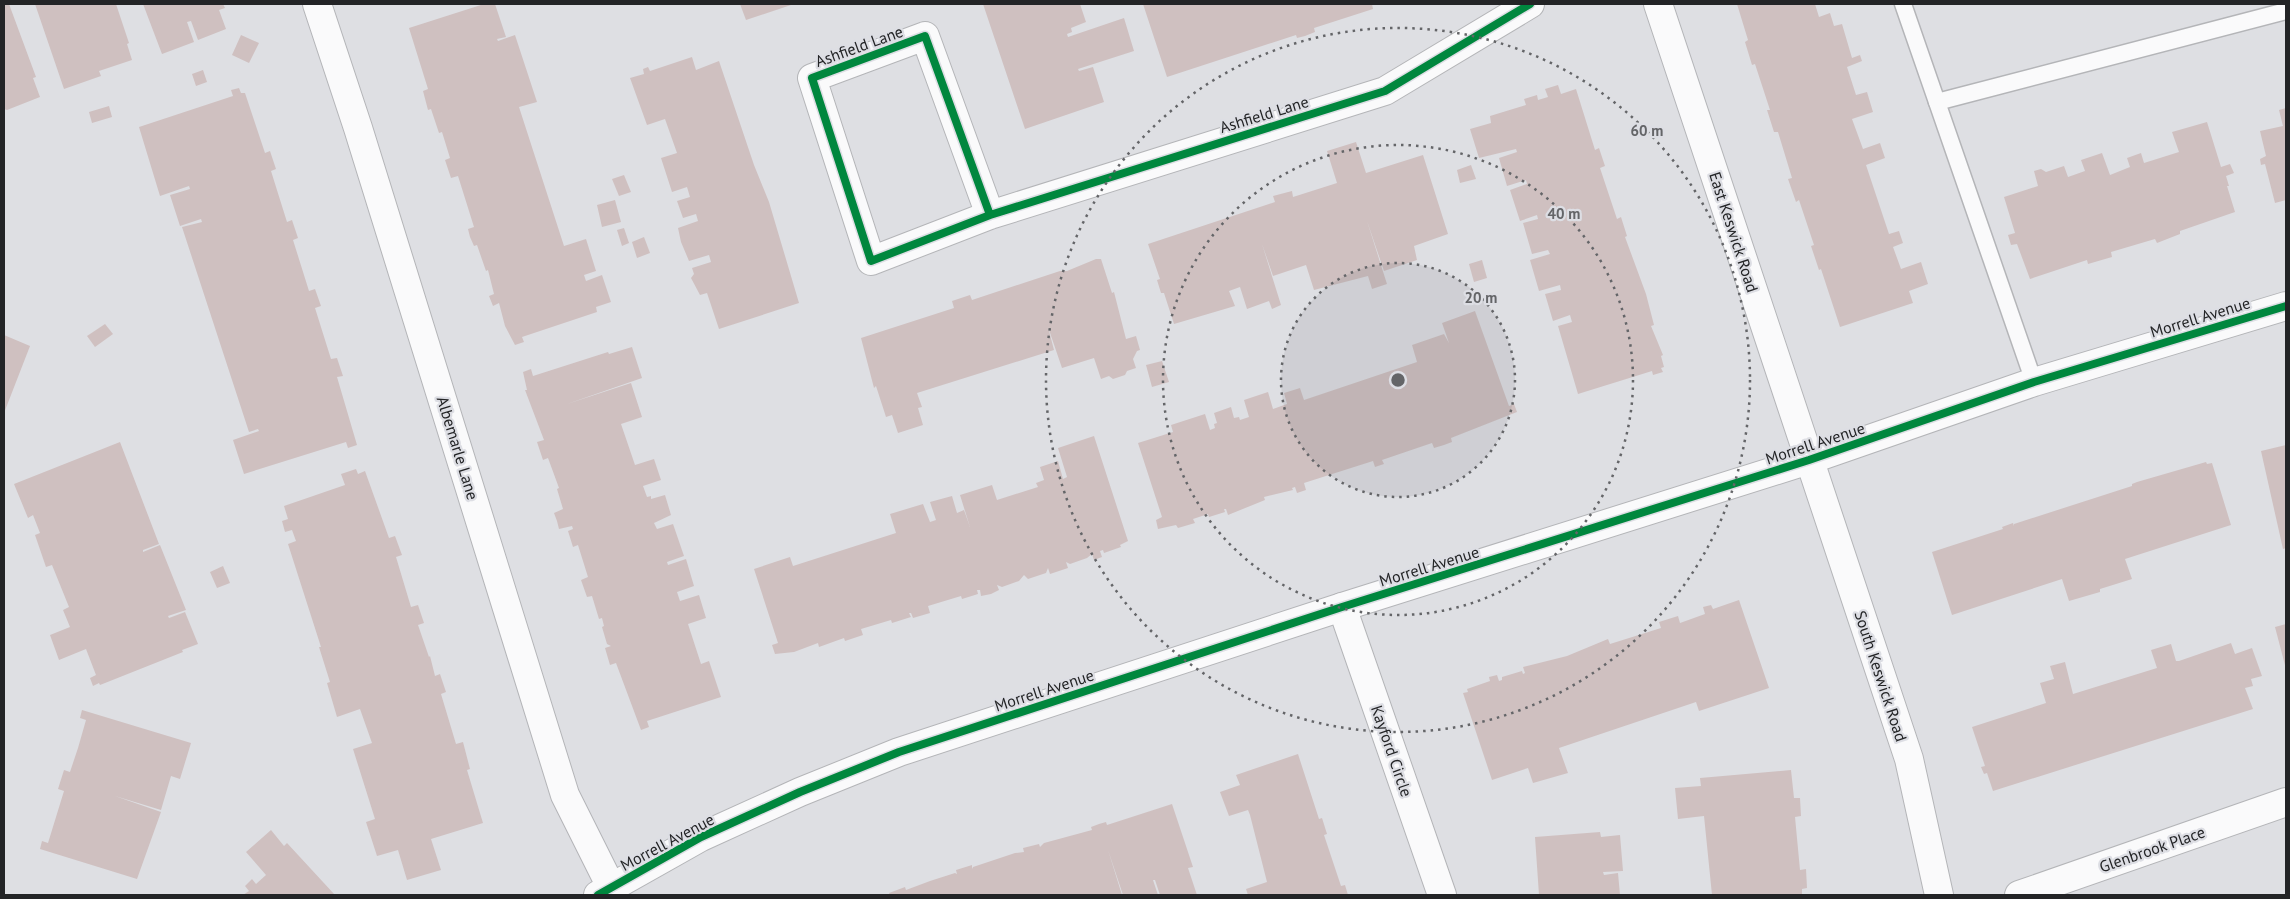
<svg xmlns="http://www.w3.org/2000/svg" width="2290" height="899" viewBox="0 0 2290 899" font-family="'PT Sans',sans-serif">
<rect width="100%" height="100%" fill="#dedfe3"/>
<!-- building -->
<g fill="#cfc0c0">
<polygon points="4,4 9,4 36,77 33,78 40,97 7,110 4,109"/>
<polygon points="35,4 116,4 129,43 127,44 132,60 99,71 101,76 64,89"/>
<polygon points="143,4 223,4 225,8 219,10 226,29 198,40 191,21 187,22 194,42 162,54"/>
<polygon points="484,4 495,4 506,37 497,39 498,41 515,35 537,102 519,107 564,246 586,239 596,271 584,275 586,281 602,275 611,302 596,307 597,312 522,337 524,342 515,345 505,326 499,303 493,306 489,296 494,294 488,270 486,271 477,245 474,246 470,237 468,229 474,227 458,176 451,178 445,160 450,158 442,132 439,133 431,109 428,110 423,91 428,89 409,28"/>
<polygon points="740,4 794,4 746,20"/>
<polygon points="983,4 1080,4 1086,22 1071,28 1072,32 1067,34 1068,37 1124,18 1134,51 1078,69 1079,71 1093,67 1104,102 1025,129"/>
<polygon points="1143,4 1372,4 1373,9 1314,28 1315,32 1305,36 1297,38 1296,35 1167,77"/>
<polygon points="1737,4 1815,4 1819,17 1830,13 1834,26 1842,24 1852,58 1860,55 1862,61 1847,67 1856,95 1867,92 1873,112 1852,119 1863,149 1880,143 1885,158 1866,165 1889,234 1899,231 1903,243 1893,247 1901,269 1921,262 1928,284 1909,291 1913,303 1840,327 1821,269 1819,270 1811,246 1814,245 1799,200 1796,202 1788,179 1792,178 1778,132 1774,132 1767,110 1770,110 1755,64 1752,65 1745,42 1748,40"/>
<polygon points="241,35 259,43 249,63 232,55"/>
<polygon points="692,57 696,70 719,61 754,165 769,202 799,303 719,329 707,293 700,295 691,278 694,274 692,268 711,262 709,255 689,261 681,242 678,228 698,221 696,214 683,218 677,201 690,197 687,187 672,192 661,158 677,153 665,119 647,125 630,78 644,74 643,69 648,67 650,71"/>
<polygon points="203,70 207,82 196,86 192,74"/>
<polygon points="1558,85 1561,94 1576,89 1595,150 1599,148 1605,166 1600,168 1617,219 1621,217 1627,236 1625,237 1646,294 1654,325 1651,326 1663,355 1661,356 1664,367 1661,368 1663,372 1653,375 1652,371 1578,394 1558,326 1572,322 1570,315 1553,321 1545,294 1561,290 1560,285 1539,291 1530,260 1550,254 1548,250 1532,254 1523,223 1538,219 1537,215 1520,221 1510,190 1527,184 1526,180 1507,186 1499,158 1517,152 1516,149 1479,158 1470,129 1491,123 1490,116 1526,105 1524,99 1537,95 1538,100 1548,97 1545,89"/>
<polygon points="239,88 241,93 245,93 265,153 270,151 276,169 271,171 287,222 292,220 298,238 293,240 309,291 315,289 321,306 315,308 331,359 337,358 343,376 337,377 357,445 348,448 346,442 244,474 233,440 259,431 258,429 249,432 182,227 202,222 201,219 180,226 170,195 190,189 189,186 160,196 139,127 233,96 231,90"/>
<polygon points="109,106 112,117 92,123 89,112"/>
<polygon points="2286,108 2286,200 2275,203 2265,164 2261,165 2260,159 2266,156 2260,131 2283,126 2279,110"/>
<polygon points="2207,122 2221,167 2230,164 2234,173 2226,176 2229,186 2227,186 2235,212 2180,231 2180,234 2157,243 2155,239 2111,252 2112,257 2088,264 2087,260 2030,279 2017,244 2011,245 2008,235 2015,233 2004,197 2038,186 2034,171 2041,169 2046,172 2064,166 2068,177 2085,171 2081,160 2102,153 2110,175 2130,167 2127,158 2141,153 2144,163 2179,152 2172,132"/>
<polygon points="1356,142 1366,173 1423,155 1448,234 1414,246 1417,260 1384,271 1367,221 1387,284 1372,289 1368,276 1314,290 1306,265 1273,276 1262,244 1281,305 1272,309 1269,301 1247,309 1240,287 1229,291 1235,306 1174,324 1164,293 1161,293 1157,280 1160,279 1148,244 1275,202 1273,196 1292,191 1293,197 1337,183 1327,151"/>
<polygon points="1471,165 1476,179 1460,183 1457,170"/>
<polygon points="624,175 631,192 619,196 612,179"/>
<polygon points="615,200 621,222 602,227 597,205"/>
<polygon points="624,228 629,243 622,246 617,230"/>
<polygon points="644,237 650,253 637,258 632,242"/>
<polygon points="1096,259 1101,259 1112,293 1114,292 1126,339 1136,336 1140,350 1137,351 1133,359 1136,368 1127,371 1125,375 1113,379 1109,376 1101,379 1094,358 1062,368 1048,327 1054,350 917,393 922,407 918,408 923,425 898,433 892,415 886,417 876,386 874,388 861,338 954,308 952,301 970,295 972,300 1060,271 1067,271"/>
<polygon points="1482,260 1487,278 1474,282 1469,264"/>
<polygon points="1475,311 1509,406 1514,404 1517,412 1451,438 1452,442 1444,445 1434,448 1432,443 1382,460 1384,464 1375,467 1373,461 1304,483 1306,490 1297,493 1295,487 1292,488 1293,490 1264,497 1265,500 1228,515 1226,509 1224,509 1225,512 1209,517 1208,514 1193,519 1195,523 1178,528 1176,525 1158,529 1156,520 1162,517 1138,443 1173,432 1171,425 1205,414 1210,430 1215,428 1214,424 1217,423 1214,413 1231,407 1234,418 1239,417 1240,420 1249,417 1244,400 1268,392 1273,409 1287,404 1284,393 1300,388 1304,400 1417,362 1412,345 1444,334 1449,343 1442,323"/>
<polygon points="105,324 113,334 95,347 87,336"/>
<polygon points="4,335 30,346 4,413"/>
<polygon points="632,347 642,378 567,404 631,383 642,417 621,424 635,465 654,459 661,480 643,486 647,497 651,496 651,499 665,495 671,515 654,523 657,529 673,524 684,556 667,562 668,565 686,559 694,586 677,592 680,601 699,595 706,618 688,624 701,664 709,661 721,697 647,721 649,727 641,730 616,663 610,665 605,648 611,646 607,644 602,627 604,626 602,618 599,619 592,596 587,597 581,580 588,577 578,545 573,547 568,531 573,529 572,526 559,529 557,521 554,513 563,509 557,489 559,488 548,458 543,460 537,442 544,440 525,390 527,390 523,372 531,369 533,376 608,352 609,354"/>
<polygon points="1162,361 1169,382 1152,387 1146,365"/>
<polygon points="1094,436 1128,541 1120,545 1121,547 1104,553 1103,550 1100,551 1102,557 1094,560 1092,554 1087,558 1070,564 1066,562 1068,568 1050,574 1048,568 1046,573 1028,579 1024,575 1019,581 1002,587 997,585 999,590 991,594 981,596 980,590 977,590 978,594 962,599 961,596 928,606 930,613 913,618 911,613 909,613 911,617 892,623 891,620 861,629 863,635 845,641 844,638 819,647 818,643 794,652 775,654 772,645 778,643 754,569 790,557 793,566 896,533 890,514 923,504 930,522 936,520 930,502 952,496 957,513 964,510 970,527 960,495 992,485 997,500 1038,487 1036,483 1044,480 1040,467 1058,461 1063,479 1067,477 1058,448"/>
<polygon points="120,442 159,544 143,550 143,552 160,545 186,610 168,616 169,618 185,612 198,644 182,650 183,652 100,685 99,683 93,686 90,678 96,675 86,649 59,660 50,635 70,627 63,610 69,607 52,565 46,567 35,535 40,533 33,515 28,518 14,484"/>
<polygon points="2286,445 2286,548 2283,549 2261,451"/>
<polygon points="2206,462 2207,464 2212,463 2231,525 2125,559 2132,579 2100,589 2100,592 2069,601 2062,579 1952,615 1932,552 2003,529 2002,527 2013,523 2014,526 2014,524 2132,486 2132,484 2137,482"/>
<polygon points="356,469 358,474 365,471 389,538 395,536 402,555 396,557 411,607 418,605 424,623 418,625 429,657 430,656 435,676 440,674 446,692 441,694 456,744 463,742 470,769 467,770 483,823 431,839 441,870 407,880 398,850 377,856 366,822 375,819 353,749 372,743 360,709 337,717 327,683 330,682 319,647 321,647 288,544 296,541 292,530 285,532 282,521 288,519 284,506 345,485 341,474"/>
<polygon points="223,566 230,583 217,588 210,572"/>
<polygon points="1739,600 1769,688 1699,711 1696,702 1559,748 1568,773 1533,783 1528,768 1492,780 1463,693 1468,692 1467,689 1490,681 1489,677 1497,675 1499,681 1502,680 1502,677 1522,671 1523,674 1525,673 1523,667 1567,656 1608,639 1610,644 1661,628 1659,622 1678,616 1680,623 1705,614 1703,607 1711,605 1713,609"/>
<polygon points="2286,624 2286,669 2275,627"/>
<polygon points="2231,643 2235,654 2252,648 2262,676 2251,679 2253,686 2245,688 2253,709 1993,791 1987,773 1984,774 1981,767 1985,766 1972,727 2046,703 2040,683 2054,679 2050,666 2065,662 2073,694 2157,668 2151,650 2171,644 2176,661 2179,661"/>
<polygon points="82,710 191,743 180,779 171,776 161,810 115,796 161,812 137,879 40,849 42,841 48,843 64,791 58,789 64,770 70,772 78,748 86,720 80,718"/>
<polygon points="1298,754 1319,819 1322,818 1327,834 1324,835 1341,886 1345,885 1348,895 1248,895 1246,889 1267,882 1250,815 1248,810 1229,816 1220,792 1240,785 1236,775"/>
<polygon points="1791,770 1794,798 1800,798 1801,816 1795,817 1800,870 1806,869 1807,888 1802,889 1802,895 1712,895 1704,816 1678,819 1675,788 1701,786 1700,778"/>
<polygon points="1172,804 1193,867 1188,868 1197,895 1160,895 1155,880 1153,880 1158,895 1123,895 1108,850 1122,895 890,895 889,893 905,887 906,890 930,881 955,873 957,874 956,870 972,865 972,869 973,867 1015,853 1024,852 1023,848 1039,844 1040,847 1044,843 1092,830 1091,827 1099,824 1106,822 1107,825"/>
<polygon points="271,830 284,846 287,843 335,895 243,895 249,891 245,886 252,879 256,884 266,875 246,852"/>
<polygon points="1600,832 1601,837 1620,835 1623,871 1603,872 1604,875 1618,873 1620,895 1539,895 1535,837"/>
</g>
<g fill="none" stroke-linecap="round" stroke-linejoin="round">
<!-- service casing -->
<g stroke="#b4b5b8" stroke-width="19">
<g id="service">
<polyline points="1903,4 2034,382"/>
<polyline points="1937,102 2286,11"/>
</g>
</g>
<!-- minor casing -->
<g stroke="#b4b5b8" stroke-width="30">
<g id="minor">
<polyline points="317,4 358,128 565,795 611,887"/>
<polyline points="1658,4 1909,759 1939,895"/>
<polyline points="990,215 925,36 812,78 871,261 990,215 1385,91 1530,4"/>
<polyline points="1342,607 1442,895"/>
<polyline points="2019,895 2286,802"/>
</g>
</g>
<!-- tertiary casing -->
<g stroke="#b4b5b8" stroke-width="30">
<polyline id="tertiary" points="598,895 701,837 800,792 899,752 1342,607 1809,460 2034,382 2286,306"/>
</g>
<!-- service -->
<use href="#service" stroke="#fafafb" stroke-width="16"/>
<!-- minor -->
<use href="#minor" stroke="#fafafb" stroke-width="28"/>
<!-- tertiary -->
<use href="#tertiary" stroke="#fafafb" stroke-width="28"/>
<!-- cycleway casing -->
<g stroke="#dddee4" stroke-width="11">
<g id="cycleway">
<polyline points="990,215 925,36 812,78 871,261 990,215 1385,91 1530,4"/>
<polyline points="598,895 701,837 800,792 899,752 1342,607 1809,460 2034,382 2286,306"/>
</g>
</g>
<!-- cycleway -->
<use href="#cycleway" stroke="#00873e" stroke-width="8"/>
</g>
<!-- distance rings -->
<circle cx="1398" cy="380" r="117" fill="#646568" fill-opacity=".12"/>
<g fill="none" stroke="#646568" stroke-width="2.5" stroke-dasharray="2.5 5">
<circle cx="1398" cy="380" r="117"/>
<circle cx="1398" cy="380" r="235"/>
<circle cx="1398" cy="380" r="352"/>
</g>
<g text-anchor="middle" stroke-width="4.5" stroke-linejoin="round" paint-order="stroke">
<!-- street labels -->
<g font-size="16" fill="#232426" stroke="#dddee4">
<text transform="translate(859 46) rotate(-20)" y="6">Ashfield Lane</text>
<text transform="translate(1264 114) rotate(-17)" y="6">Ashfield Lane</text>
<text transform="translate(1734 232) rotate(72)" y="6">East Keswick Road</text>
<text transform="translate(2200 317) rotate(-17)" y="6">Morrell Avenue</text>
<text transform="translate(1815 443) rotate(-18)" y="6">Morrell Avenue</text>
<text transform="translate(458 448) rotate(73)" y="6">Albemarle Lane</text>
<text transform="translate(1429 566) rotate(-17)" y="6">Morrell Avenue</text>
<text transform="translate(1881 676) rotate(72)" y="6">South Keswick Road</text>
<text transform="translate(1044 690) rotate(-18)" y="6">Morrell Avenue</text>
<text transform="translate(1392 751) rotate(71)" y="6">Kayford Circle</text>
<text transform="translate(667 842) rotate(-28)" y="6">Morrell Avenue</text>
<text transform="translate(2152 849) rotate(-19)" y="6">Glenbrook Place</text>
</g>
</g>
<circle cx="1398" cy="380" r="8" fill="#646568" stroke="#dddee4" stroke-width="2.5"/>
<g font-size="15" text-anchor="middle" font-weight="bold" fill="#646568" stroke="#dddee4" stroke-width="4.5" stroke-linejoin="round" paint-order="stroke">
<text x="1647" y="136">60 m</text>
<text x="1564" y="219">40 m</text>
<text x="1481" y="303">20 m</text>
</g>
<!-- border -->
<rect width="2290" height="899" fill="none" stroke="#232426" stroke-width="10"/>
</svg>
